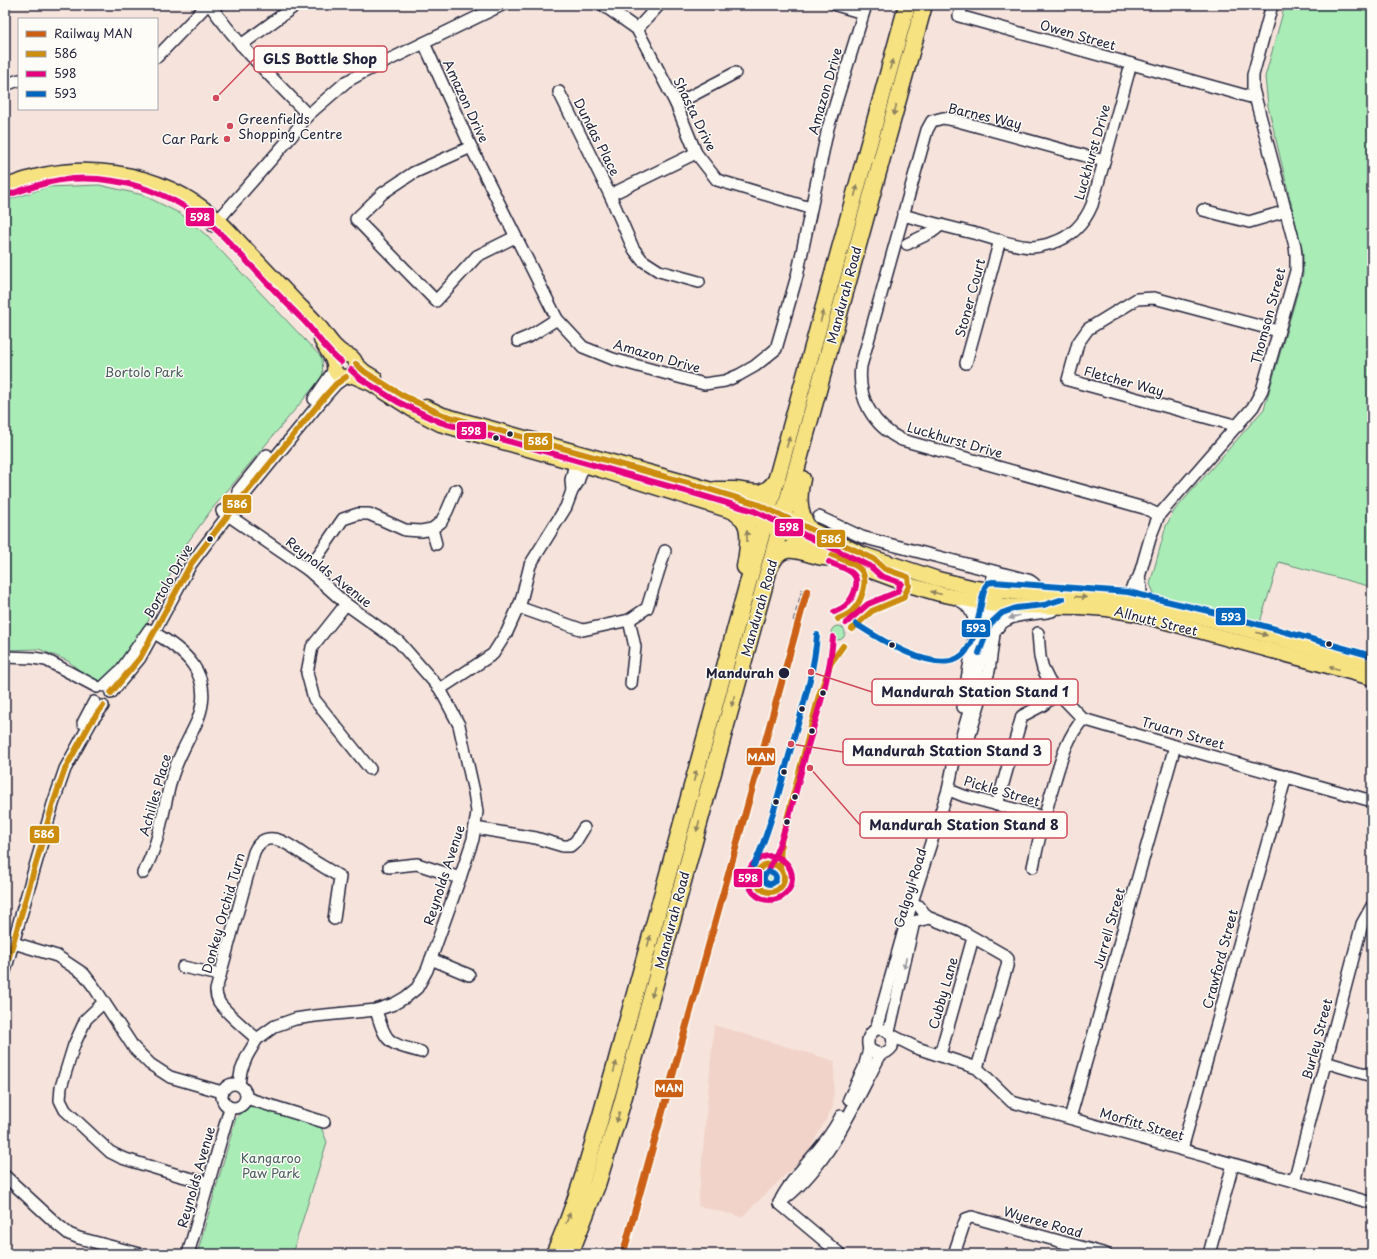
<svg xmlns="http://www.w3.org/2000/svg" width="1377" height="1259" font-family="'Playpen Sans',sans-serif">
<rect width="100%" height="100%" fill="#f6e4dc"/>
<filter id="ink" filterUnits="userSpaceOnUse"><feTurbulence type="fractalNoise" baseFrequency=".025" numOctaves="2"/><feDisplacementMap in="SourceGraphic" scale="8" xChannelSelector="R" yChannelSelector="G"/><feConvolveMatrix kernelMatrix="1 2 1 2 8 2 1 2 1" color-interpolation-filters="sRGB"/></filter>
<g filter="url(#ink)">
<!-- built -->
<polygon fill="#f1d3c9" points="714,1025 835,1061 833,1107 806,1155 742,1217 698,1206"/>
<!-- green -->
<g fill="#a9ecb6" stroke="#668778">
<polygon points="1285,5 1372,5 1372,587 1279,562 1259,625 1160,599 1154,593 1150,584 1166,526 1174,511 1264,409 1303,274 1303,254 1268,106 1265,77"/>
<polygon points="99,185 143,195 181,214 206,235 322,358 323,376 212,509 182,550 143,632 101,688 68,661 39,649 5,650 5,201 48,187"/>
<circle cx="838" cy="633" r="7"/>
<circle cx="771" cy="878" r="7"/>
<polygon points="250,1106 321,1127 327,1142 292,1254 197,1254 236,1118"/>
</g>
<g fill="none" stroke-linecap="round" stroke-linejoin="round">
<!-- minor casing -->
<g stroke="#22223b" stroke-width="14">
<g id="minor">
<path d="M210,5C238,45 274,80 308,115"/>
<polyline points="603,5 637,29 676,104 696,153 717,180 810,208"/>
<polyline points="836,5 863,13"/>
<polyline points="962,5 959,16 1254,98"/>
<polyline points="637,29 659,5"/>
<polyline points="424,43 471,147 557,319 583,347 613,359 704,384 725,381 739,375 755,366 776,349 797,276 828,128 866,5"/>
<polyline points="241,45 296,5"/>
<polyline points="157,57 207,5"/>
<polyline points="5,85 19,80"/>
<polyline points="559,92 610,195 633,248 642,260 659,271 699,282"/>
<polyline points="676,104 735,73"/>
<polyline points="471,147 413,173 383,193 356,219 436,301 477,256 515,237"/>
<path d="M1104,161L954,120L943,118L932,121L927,130L861,366C857,398 873,426 902,440L1144,508L1159,515"/>
<polyline points="610,195 696,153"/>
<polyline points="1203,210 1249,222 1286,211"/>
<path d="M903,215C928,222 952,228 977,234C994,239 1013,246 1031,247C1038,247 1045,245 1052,243C1072,237 1084,224 1092,205L1131,64"/>
<polyline points="213,226 290,138 308,115 346,82 362,73 502,5"/>
<polyline points="907,244 932,232 941,225"/>
<polyline points="518,341 530,336 557,319"/>
<polyline points="966,363 1000,240"/>
<polyline points="314,399 334,370"/>
<polyline points="1238,426 1068,380 1078,343 1088,329 1137,299 1154,298 1278,331"/>
<polyline points="238,491 267,455"/>
<polyline points="572,491 571,480 577,455"/>
<polyline points="222,511 308,570 346,604 399,642 440,689 459,725 474,792 477,812 473,839 460,878 427,970 417,988 406,997 394,1004 376,1010 315,1016 295,1019 275,1026 257,1039 247,1056 241,1071 239,1084"/>
<path d="M819,517L862,537L873,540L1028,580C1037,583 1036,591 1047,594"/>
<polyline points="432,529 436,544"/>
<polyline points="308,570 343,519 358,514 369,514 405,530 421,531 432,529 441,522 447,511 456,490"/>
<path d="M957,599C987,613 971,648 968,673C966,684 966,696 963,707"/>
<polyline points="346,604 312,647 307,673 314,699 370,769"/>
<polyline points="518,607 583,630 629,620 647,608 665,551"/>
<polyline points="1125,607 1132,587 1139,577 1151,535 1159,515 1253,407 1262,390 1296,271 1296,255 1295,246 1253,89 1253,75 1272,5"/>
<polyline points="1138,610 1141,588 1139,577"/>
<polyline points="629,620 635,647 631,684"/>
<path d="M994,633C1005,611 1032,616 1052,611"/>
<polyline points="1038,633 1040,657 1043,669 1049,681 1058,693 1083,719 1175,746 1372,801"/>
<polyline points="5,657 33,658 46,660 97,687"/>
<polyline points="104,686 121,670 149,630"/>
<polyline points="440,689 493,654 507,632 521,601 530,565 566,507 572,491 578,482 585,459"/>
<polyline points="111,693 140,658 191,564 228,515 327,394 336,384 346,377"/>
<polyline points="83,723 94,702"/>
<polyline points="966,748 989,671 998,604 995,598"/>
<polyline points="954,792 964,796 1044,817"/>
<polyline points="997,805 1022,716 1043,705 1058,693"/>
<polyline points="475,828 536,838 563,846 570,846 576,841 584,828"/>
<polyline points="389,867 417,864 460,878"/>
<path d="M1033,867C1039,838 1046,809 1055,780C1062,757 1067,738 1083,719"/>
<path d="M143,873C159,845 163,811 171,780C177,758 189,740 198,719C215,674 184,649 149,630"/>
<polyline points="919,906 927,917"/>
<polyline points="913,922 930,918 962,931 1004,955 1008,959 1007,966 977,1068"/>
<polyline points="7,941 57,956 84,974 94,987 134,1048 150,1064 170,1077 222,1092"/>
<polyline points="431,959 469,975"/>
<polyline points="183,967 220,975"/>
<polyline points="5,971 53,804 65,769 91,722 103,706"/>
<polyline points="104,1002 86,1019 74,1045 61,1087 60,1100 65,1110 110,1152 122,1158 181,1176 209,1183"/>
<path d="M376,1010C386,1044 388,1043 421,1052"/>
<polyline points="876,1029 912,902 948,790 953,766 970,708 984,642 984,628 988,604 992,590 992,571"/>
<path d="M876,1029C888,1028 895,1035 892,1047C885,1056 878,1055 869,1049C866,1040 869,1034 876,1029Z"/>
<polyline points="889,1032 913,926"/>
<polyline points="891,1035 917,1048 977,1068 1012,1102 1372,1203"/>
<path d="M257,1039C248,1031 225,1012 219,1002C217,998 216,994 216,990L254,852C266,825 291,846 306,856C317,863 329,870 340,877L334,919"/>
<polyline points="940,1055 973,938"/>
<polyline points="1325,1062 1372,1076"/>
<circle cx="234" cy="1096" r="12"/>
<polyline points="246,1098 324,1122"/>
<polyline points="849,1099 864,1068 869,1049"/>
<polyline points="1070,1118 1175,746"/>
<polyline points="1182,1149 1286,776"/>
<polyline points="5,1176 58,1225 69,1234 79,1238 140,1254"/>
<polyline points="1294,1181 1362,924 1372,906"/>
<path d="M781,1199C797,1169 826,1147 841,1116"/>
<path d="M779,1203C829,1167 852,1107 881,1054"/>
<polyline points="779,1203 840,1254"/>
<polyline points="188,1254 230,1108"/>
<polyline points="954,1254 964,1224 966,1219 972,1217 1106,1254"/>
<polyline points="1209,1254 1233,1164"/>
</g>
</g>
<!-- major casing -->
<g stroke="#22223b" stroke-width="17">
<g id="major">
<path d="M5,187C76,157 160,169 218,220C229,230 238,241 248,251C264,268 280,285 296,302C304,310 312,317 319,326C329,338 332,346 346,355"/>
<polyline points="321,340 334,362"/>
<circle cx="345" cy="366" r="11"/>
<polyline points="356,364 365,372 375,378"/>
<polyline points="351,375 372,384 413,410 440,424 601,470 756,519 844,561 909,585 940,594 988,604 1009,606 1080,607 1107,609 1137,614 1372,678"/>
<path d="M426,407L443,415L464,421L695,485L757,504L862,554L938,579L975,588L1000,591L1126,600C1209,616 1290,643 1372,664"/>
</g>
</g>
<!-- highway casing -->
<g stroke="#22223b" stroke-width="19">
<g id="highway">
<path d="M802,479C798,495 798,516 810,530"/>
<path d="M715,490C721,490 728,490 734,490C753,492 764,499 777,479"/>
<path d="M736,513C740,516 743,518 745,522C751,532 747,556 745,567"/>
<path d="M771,565C782,540 800,552 818,556C824,558 831,557 838,558"/>
<path d="M554,1254C581,1195 596,1131 614,1070L907,5"/>
<polyline points="570,1254 597,1185 621,1107 924,5"/>
</g>
</g>
<!-- minor -->
<use href="#minor" stroke="#fdfcf7" stroke-width="11"/>
<!-- major -->
<use href="#major" stroke="#f7e281" stroke-width="14"/>
<!-- highway -->
<use href="#highway" stroke="#f7e281" stroke-width="16"/>
<!-- rail -->
<g stroke="#22223b" stroke-width="2.5" stroke-dasharray="6 3" stroke-linecap="butt">
<polyline points="794,621 803,589"/>
<polyline points="732,862 749,786"/>
<polyline points="685,1017 714,926"/>
</g>
<!-- bus-1 casing -->
<g stroke="#fdfcf7" stroke-width="9">
<g id="bus-1">
<polyline points="356,364 365,372 402,395 443,415 695,485 757,504 874,559 885,569 908,577 909,586 903,598 872,611 852,629"/>
<path d="M832,555C841,559 853,562 860,569C870,579 861,603 852,611C848,615 842,617 838,619"/>
<polyline points="111,693 140,658 191,564 228,515 327,394 336,384 346,377"/>
<circle cx="770" cy="878" r="14"/>
<polyline points="780,868 781,842 819,695 831,663 843,646"/>
<polyline points="5,971 53,804 65,769 91,722 103,706"/>
</g>
</g>
<!-- bus-2 casing -->
<g stroke="#fdfcf7" stroke-width="9">
<g id="bus-2">
<path d="M8,195C25,189 42,183 60,180C115,173 170,191 212,226C222,234 231,245 240,254C261,276 281,298 303,320C316,333 325,350 341,362"/>
<polyline points="351,370 361,379 398,402 440,422 693,493 754,511 870,566 881,576 901,583 897,592 868,604 846,623"/>
<path d="M829,562C836,566 849,568 854,575C860,582 853,598 847,604C844,608 838,610 834,612"/>
<circle cx="770" cy="878" r="22"/>
<path d="M768,871C787,832 796,791 807,749C818,712 830,676 833,637"/>
</g>
</g>
<!-- bus-3 casing -->
<g stroke="#fdfcf7" stroke-width="9">
<g id="bus-3">
<path d="M856,624C879,639 945,681 966,651C979,633 979,607 985,587L988,583L993,582L1128,592L1221,614L1372,656"/>
<polyline points="979,653 990,624 1002,613 1016,608 1044,605 1063,599"/>
<path d="M754,865C772,826 780,786 792,745C802,709 814,674 817,635"/>
<circle cx="770" cy="878" r="6"/>
</g>
</g>
<!-- bus-1 -->
<use href="#bus-1" stroke="#cc8c0c" stroke-width="6"/>
<!-- bus-2 -->
<use href="#bus-2" stroke="#e5007d" stroke-width="6"/>
<!-- bus-3 -->
<use href="#bus-3" stroke="#0065bd" stroke-width="6"/>
<!-- rail-1 casing -->
<g stroke="#fdfcf7" stroke-width="10">
<polyline id="rail-1" points="623,1254 807,591"/>
</g>
<!-- rail-1 -->
<use href="#rail-1" stroke="#cb6015" stroke-width="7"/>
</g>
<!-- one-way arrows -->
<defs><path id="oneway-solid" d="M-6-.8H1V-3.2L6.5 0L1 3.2V.8H-6Z"/></defs>
<g fill="#8c825e">
<use href="#oneway-solid" transform="translate(891 65) rotate(-75)"/>
<use href="#oneway-solid" transform="translate(895 110) rotate(105)"/>
<use href="#oneway-solid" transform="translate(856 191) rotate(-75)"/>
<use href="#oneway-solid" transform="translate(822 316) rotate(-75)"/>
<use href="#oneway-solid" transform="translate(788 442) rotate(-75)"/>
<use href="#oneway-solid" transform="translate(747 536) rotate(-90)"/>
<use href="#oneway-solid" transform="translate(936 593) rotate(-165)"/>
<use href="#oneway-solid" transform="translate(1081 597) rotate(4)"/>
<use href="#oneway-solid" transform="translate(1262 634) rotate(16)"/>
<use href="#oneway-solid" transform="translate(1334 668) rotate(-165)"/>
<use href="#oneway-solid" transform="translate(733 701) rotate(105)"/>
<use href="#oneway-solid" transform="translate(695 776) rotate(-75)"/>
<use href="#oneway-solid" transform="translate(698 826) rotate(105)"/>
<use href="#oneway-solid" transform="translate(649 941) rotate(-75)"/>
<use href="#oneway-solid" transform="translate(653 992) rotate(105)"/>
<use href="#oneway-solid" transform="translate(615 1067) rotate(-74)"/>
<use href="#oneway-solid" transform="translate(618 1117) rotate(106)"/>
<use href="#oneway-solid" transform="translate(568 1218) rotate(-69)"/>
</g>
<g fill="#9a9aa2">
<use href="#oneway-solid" transform="translate(1014 617) rotate(162)"/>
<use href="#oneway-solid" transform="translate(905 963) rotate(102)"/>
</g>
</g>
<!-- markers -->
<g fill="#d1495b" stroke="#fdfcf7" stroke-width="1.5">
<circle cx="230" cy="126" r="4"/>
<circle cx="227" cy="139" r="4"/>
</g>
<g fill="#22223b" stroke="#fdfcf7" stroke-width="1.5">
<circle cx="510" cy="434" r="3.5"/>
<circle cx="496" cy="438" r="3.5"/>
<circle cx="210" cy="539" r="3.5"/>
<circle cx="1329" cy="644" r="3.5"/>
<circle cx="892" cy="645" r="3.5"/>
<circle cx="784" cy="673" r="6"/>
<circle cx="823" cy="693" r="3.5"/>
<circle cx="802" cy="709" r="3.5"/>
<circle cx="812" cy="731" r="3.5"/>
<circle cx="784" cy="772" r="3.5"/>
<circle cx="795" cy="797" r="3.5"/>
<circle cx="776" cy="802" r="3.5"/>
<circle cx="787" cy="822" r="3.5"/>
</g>
<g text-anchor="middle" stroke-width="3" stroke-linejoin="round" paint-order="stroke">
<!-- street labels -->
<g font-size="13" fill="#22223b" stroke="#fdfcf7">
<text transform="translate(1078 35) rotate(16)" y="5">Owen Street</text>
<text transform="translate(825 91) rotate(-74)" y="5">Amazon Drive</text>
<text transform="translate(466 101) rotate(65)" y="5">Amazon Drive</text>
<text transform="translate(695 114) rotate(64)" y="5">Shasta Drive</text>
<text transform="translate(985 116) rotate(13)" y="5">Barnes Way</text>
<text transform="translate(597 137) rotate(63)" y="5">Dundas Place</text>
<text transform="translate(1092 152) rotate(-74)" y="5">Luckhurst Drive</text>
<text transform="translate(844 295) rotate(-75)" y="5">Mandurah Road</text>
<text transform="translate(970 298) rotate(-75)" y="5">Stoner Court</text>
<text transform="translate(1268 316) rotate(-75)" y="5">Thomson Street</text>
<text transform="translate(657 356) rotate(16)" y="5">Amazon Drive</text>
<text transform="translate(1124 381) rotate(15)" y="5">Fletcher Way</text>
<text transform="translate(955 440) rotate(16)" y="5">Luckhurst Drive</text>
<text transform="translate(329 572) rotate(38)" y="5">Reynolds Avenue</text>
<text transform="translate(168 581) rotate(-60)" y="5">Bortolo Drive</text>
<text transform="translate(759 608) rotate(-74)" y="5">Mandurah Road</text>
<text transform="translate(1156 621) rotate(14)" y="5">Allnutt Street</text>
<text transform="translate(1183 733) rotate(16)" y="5">Truarn Street</text>
<text transform="translate(1002 791) rotate(16)" y="5">Pickle Street</text>
<text transform="translate(155 795) rotate(-74)" y="5">Achilles Place</text>
<text transform="translate(444 875) rotate(-72)" y="5">Reynolds Avenue</text>
<text transform="translate(910 888) rotate(-73)" y="5">Galgoyl Road</text>
<text transform="translate(223 913) rotate(-74)" y="5">Donkey Orchid Turn</text>
<text transform="translate(672 920) rotate(-75)" y="5">Mandurah Road</text>
<text transform="translate(1109 928) rotate(-74)" y="5">Jurrell Street</text>
<text transform="translate(1220 959) rotate(-75)" y="5">Crawford Street</text>
<text transform="translate(943 993) rotate(-74)" y="5">Cubby Lane</text>
<text transform="translate(1317 1039) rotate(-75)" y="5">Burley Street</text>
<text transform="translate(1142 1124) rotate(16)" y="5">Morfitt Street</text>
<text transform="translate(196 1177) rotate(-74)" y="5">Reynolds Avenue</text>
<text transform="translate(1043 1222) rotate(16)" y="5">Wyeree Road</text>
</g>
<!-- poi labels -->
<g font-size="13" fill="#22223b" stroke="#fdfcf7" text-anchor="start">
<text x="238" y="124">Greenfields<tspan x="238" dy="15">Shopping Centre</tspan></text>
<text x="219" y="144" text-anchor="end">Car Park</text>
</g>
<!-- park labels -->
<g font-size="13" fill="#4a5f60" stroke="#fdfcf7">
<text x="144" y="377">Bortolo Park</text>
<text x="271" y="1163">Kangaroo<tspan x="271" dy="15">Paw Park</tspan></text>
</g>
<!-- stop labels -->
<g font-size="13" font-weight="bold" fill="#22223b" stroke="#fdfcf7" text-anchor="end">
<text x="774" y="678">Mandurah</text>
</g>
</g>
<!-- callouts -->
<path fill="none" stroke="#d1495b" stroke-width="1.5" d="M216 98L254 59M811 672L872 692M791 744L843 752M810 768L860 825"/>
<g fill="#d1495b" stroke="#fdfcf7" stroke-width="1.5">
<circle cx="216" cy="98" r="4"/>
<circle cx="811" cy="672" r="4"/>
<circle cx="791" cy="744" r="4"/>
<circle cx="810" cy="768" r="4"/>
</g>
<g fill="#fdfcf7" stroke="#d1495b" stroke-width="1.5">
<rect x="254" y="46" width="133" height="26" rx="4"/>
<rect x="872" y="679" width="206" height="26" rx="4"/>
<rect x="843" y="739" width="208" height="26" rx="4"/>
<rect x="860" y="812" width="207" height="26" rx="4"/>
</g>
<g font-size="14" text-anchor="middle" font-weight="bold" fill="#22223b">
<text x="320" y="64">GLS Bottle Shop</text>
<text x="975" y="697">Mandurah Station Stand 1</text>
<text x="947" y="756">Mandurah Station Stand 3</text>
<text x="964" y="830">Mandurah Station Stand 8</text>
</g>
<g stroke="#fdfcf7" stroke-width="1.5">
<rect x="185" y="207" width="30" height="20" rx="4" fill="#e5007d"/>
<rect x="456" y="421" width="31" height="19" rx="4" fill="#e5007d"/>
<rect x="523" y="432" width="30" height="19" rx="4" fill="#cc8c0c"/>
<rect x="222" y="494" width="30" height="20" rx="4" fill="#cc8c0c"/>
<rect x="774" y="518" width="30" height="19" rx="4" fill="#e5007d"/>
<rect x="816" y="529" width="30" height="19" rx="4" fill="#cc8c0c"/>
<rect x="1215" y="607" width="31" height="19" rx="4" fill="#0065bd"/>
<rect x="961" y="619" width="30" height="19" rx="4" fill="#0065bd"/>
<rect x="746" y="747" width="30" height="19" rx="4" fill="#cb6015"/>
<rect x="29" y="825" width="31" height="19" rx="4" fill="#cc8c0c"/>
<rect x="733" y="868" width="30" height="20" rx="4" fill="#e5007d"/>
<rect x="654" y="1079" width="30" height="19" rx="4" fill="#cb6015"/>
</g>
<g font-size="11" text-anchor="middle" font-weight="bold" fill="#fff">
<text x="200" y="221">598</text>
<text x="471" y="435">598</text>
<text x="538" y="445">586</text>
<text x="237" y="508">586</text>
<text x="789" y="531">598</text>
<text x="831" y="543">586</text>
<text x="1231" y="621">593</text>
<text x="976" y="632">593</text>
<text x="761" y="761">MAN</text>
<text x="44" y="838">586</text>
<text x="748" y="882">598</text>
<text x="669" y="1092">MAN</text>
</g>
<!-- margin -->
<rect width="1377" height="1259" fill="none" stroke="#fdfcf7" stroke-width="20"/>
<rect x="10" y="10" width="1357" height="1239" fill="none" stroke="#22223b" stroke-width="1.5" filter="url(#ink)"/>
<!-- legend -->
<rect x="18" y="18" width="140" height="92" fill="#fdfcf7" stroke="#a5a5ac"/>
<rect x="26" y="31" width="20" height="6" fill="#cb6015" stroke="#a5a5ac"/>
<text x="54" y="38" font-size="12" fill="#22223b">Railway MAN</text>
<rect x="26" y="51" width="20" height="6" fill="#cc8c0c" stroke="#a5a5ac"/>
<text x="54" y="58" font-size="12" fill="#22223b">586</text>
<rect x="26" y="71" width="20" height="6" fill="#e5007d" stroke="#a5a5ac"/>
<text x="54" y="78" font-size="12" fill="#22223b">598</text>
<rect x="26" y="91" width="20" height="6" fill="#0065bd" stroke="#a5a5ac"/>
<text x="54" y="98" font-size="12" fill="#22223b">593</text>
</svg>
